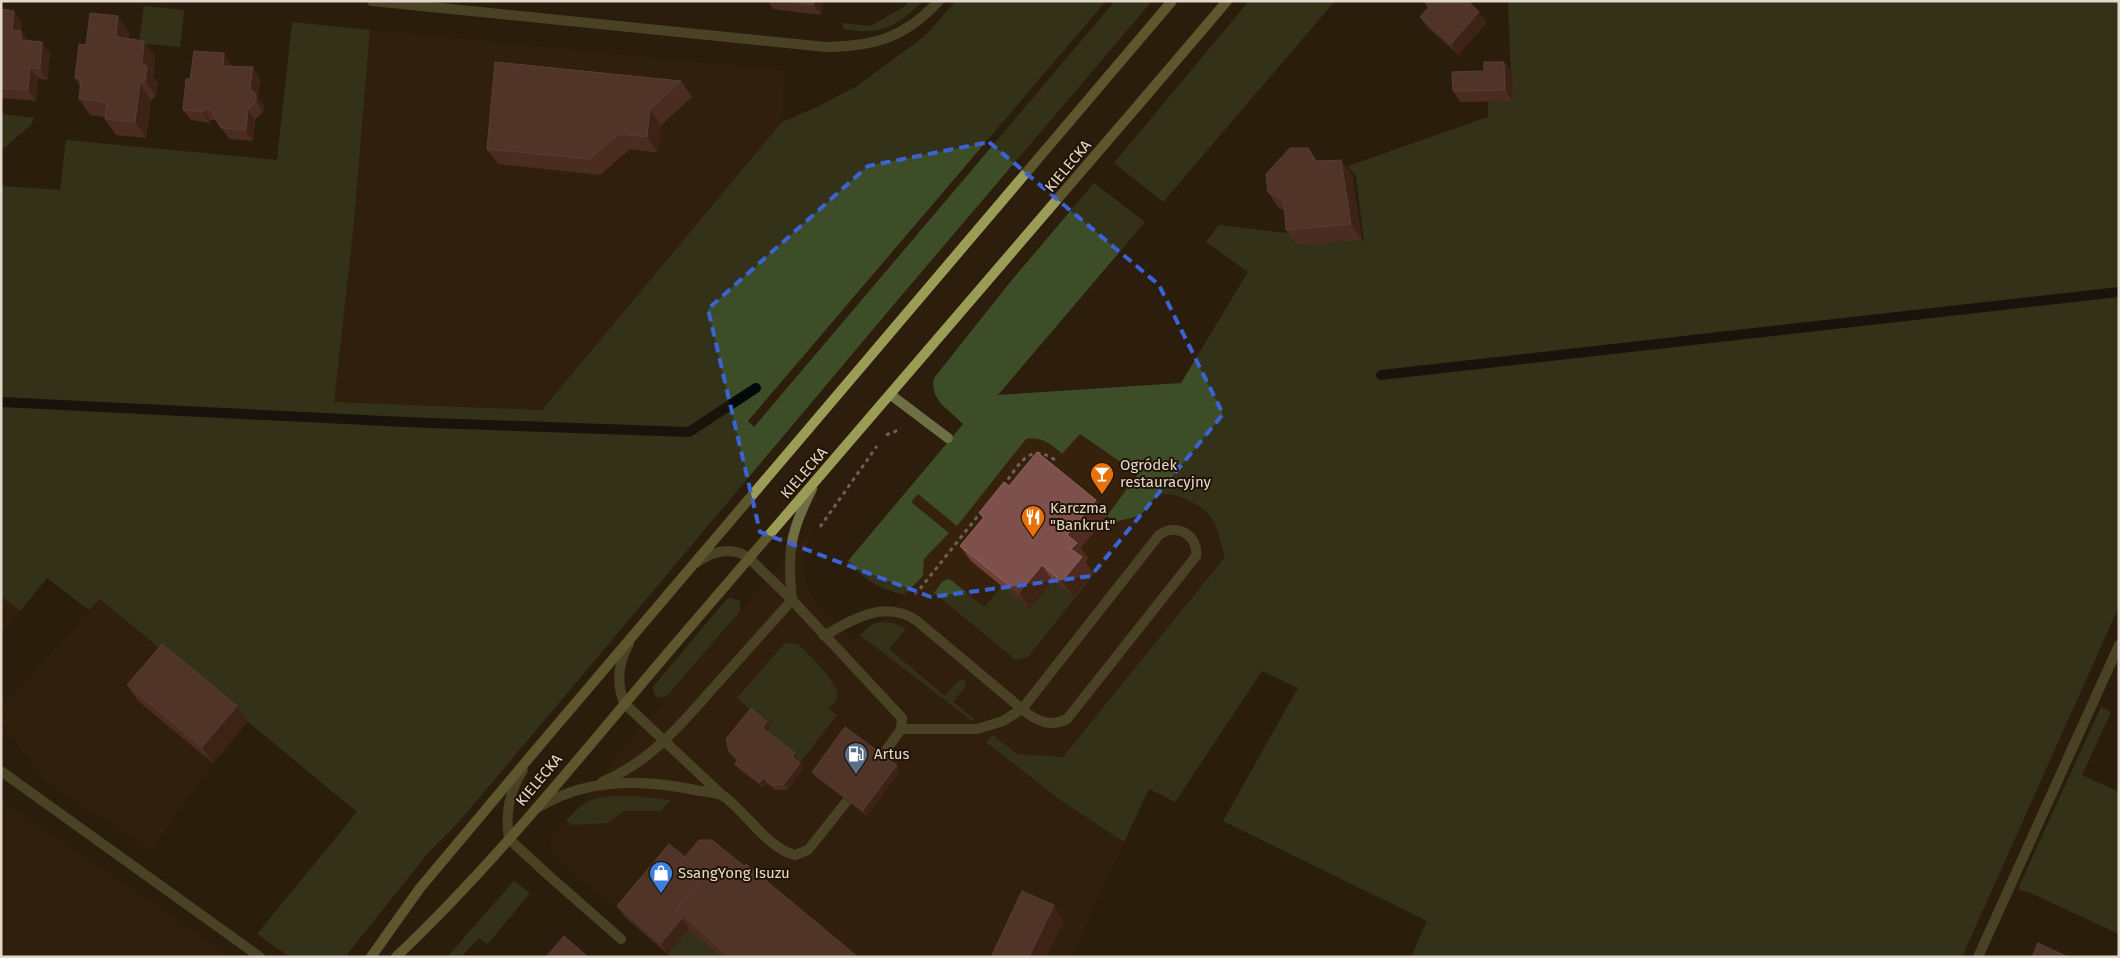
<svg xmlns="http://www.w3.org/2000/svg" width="2120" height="958" font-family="'Fira Sans',sans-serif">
<rect width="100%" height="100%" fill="#2c1d0d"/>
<!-- built -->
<g fill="#36220c">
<polygon points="370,30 784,71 782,122 542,410 334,402 353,232"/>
<polygon points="1099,414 1164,494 1180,497 1201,506 1209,513 1215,525 1225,557 1063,757 1017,754 993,735 1059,799 1124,842 1071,957 721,957 668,954 552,854 550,849 552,838 582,804 600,777 740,611 810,532 804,555 804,579 810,594 817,604 853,642 860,635 972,721 974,719 888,649 906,628 892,623 882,622 904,595 923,576 924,559 949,533 910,502 918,493 957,525 1026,439 1034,438 1046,441 1062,454"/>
<polygon points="1,596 20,611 1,633"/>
<polygon points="100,599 248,721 213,763 151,849 45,781 1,722 1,709"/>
<polygon points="1,800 231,957 1,957"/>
</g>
<!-- green -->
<g fill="#3d4d27">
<path d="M909,1H919L921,3C895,28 880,35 844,29L842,23L870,26L904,7Z"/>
<polygon points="956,1 1106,1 748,421 754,427 1115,1 1152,1 896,302 458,823 429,852 345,957 290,957 257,934 357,812 100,599 89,610 47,578 20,611 1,596 1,186 60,190 66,140 277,160 292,22 370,30 353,232 334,402 542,410 782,122 817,107 857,86 925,36"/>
<polygon points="1249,1 1335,1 1163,202 1114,163"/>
<path d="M1508,1H2119V606L1962,957H1411L1427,921L1223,821L1298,688L1262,671L1175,802L1149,789L1124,842L1059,799L986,742L993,735L1017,754L1063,757L1225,557C1215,524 1217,512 1183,498C1177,496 1167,493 1160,495C1151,499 1149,508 1142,514C1135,518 1123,519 1116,522L1107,516L1138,474L1080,434L1062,454C1050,443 1042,437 1026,439L957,526L918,494L911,502L949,533L924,559L923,576L904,595C881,590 863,579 848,561L963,424C949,409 929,400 934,378L1011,281L1094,183L1145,222L998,395L1181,383L1248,272L1206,242L1219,225L1296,234L1297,245L1362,240L1364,242L1356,176L1348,166L1488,117V102L1512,100Z"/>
<polygon points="144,6 184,10 180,47 139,43"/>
<polygon points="1,114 34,118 31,125 4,148 1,147"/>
<polygon points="1093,573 1094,574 1028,657 1016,660 934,593 942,582 947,579 951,580 984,607 1002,586 1030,609 1053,581 1073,597"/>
<polygon points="730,598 740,601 740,611 668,695 658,698 654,694 653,687 726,600"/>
<polygon points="882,622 892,623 906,628 889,649 945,696 958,681 963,679 966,681 965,687 953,702 974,719 972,721 860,635 872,624"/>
<path d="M785,643L798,644C808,655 842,684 837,699C835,703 831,705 828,708L837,715L799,764L796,762L798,759L766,734L771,727L737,698Z"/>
<polygon points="2101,707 2111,712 2082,775 2119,792 2119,934 2028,892 2018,889"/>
<path d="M632,796L671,800L660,811H624L607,823L572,825L566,821C589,794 598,797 632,796Z"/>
<polygon points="514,881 530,893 491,940 487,944 479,938 461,957 447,957"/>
<polygon points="689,929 721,957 671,957 668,954"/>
</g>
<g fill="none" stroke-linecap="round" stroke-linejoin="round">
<!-- stream -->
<g stroke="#000a0a" stroke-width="10">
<polyline points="1381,375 2119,292"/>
<polyline points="1,402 405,422 689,432 756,388"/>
</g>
<!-- path -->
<g stroke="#6e6052" stroke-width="3" stroke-dasharray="4 4" stroke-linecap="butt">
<polyline points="886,435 901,429"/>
<path d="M1003,486C1018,467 1028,441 1055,460"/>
<polyline points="820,527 877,446"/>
<polyline points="915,595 981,512"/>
</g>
<!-- service -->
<g stroke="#6e6f44" stroke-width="10">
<polyline points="891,395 948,438"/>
<path d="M696,563C713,551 732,546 749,558L792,600L902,718L901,729L875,766"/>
<path d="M824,636C852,619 886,599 917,621L1022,709C1036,721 1050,728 1067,719L1196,556C1199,536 1177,522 1159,535L1022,709L1003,721L977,729H901"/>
<path d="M629,644C618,663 616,682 624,703L723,796"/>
<path d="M523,770C509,792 505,813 509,839L547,874L621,939"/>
<polyline points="1,771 260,957"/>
<path d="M602,782C652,761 680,725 715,686C741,657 766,629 792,600C787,552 790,532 812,489"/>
<path d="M539,807C586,778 643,779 695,790C704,792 718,792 725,797C746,813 769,849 795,855L808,850L855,791"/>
</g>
<!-- minor -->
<g stroke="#6e6f44" stroke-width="10">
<path d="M372,1L826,47C876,46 904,38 939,1"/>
<polyline points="1978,957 2119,645"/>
</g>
<!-- secondary -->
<g stroke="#9b9c56" stroke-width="10">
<polyline points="371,957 420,888 534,752 1172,1"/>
<path d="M396,957C505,854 598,733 696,620C874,414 1051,208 1227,1"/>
</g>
</g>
<!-- wall -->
<g fill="#723f3b">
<polygon points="768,1 823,1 821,15 773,9"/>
<polygon points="1424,1 1487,22 1459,55 1428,28 1420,17 1428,8"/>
<polygon points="1,9 14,11 21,21 21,31 27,40 50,53 47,80 38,78 36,101 1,98"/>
<polygon points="129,32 128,38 155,56 153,77 158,83 156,96 151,100 146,138 116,135 105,119 105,117 90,115 79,99 80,86 75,78 86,45"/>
<polygon points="231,64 231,67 260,78 258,98 264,105 263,112 255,120 253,141 229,139 216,120 210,120 210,123 191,120 183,110 190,79"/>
<polygon points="1512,73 1513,101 1460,102 1453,91"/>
<polygon points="681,81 692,97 661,125 658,153 630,149 600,175 498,164 487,149"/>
<polygon points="1341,160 1352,175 1362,240 1297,245 1286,230 1285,211 1279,208 1268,192 1317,161"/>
<polygon points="1009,486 1096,500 1107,516 1080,548 1088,558 1085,562 1093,573 1073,597 1053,581 1030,609 971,561 960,546 983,518 979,513"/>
<polygon points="127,685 248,721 213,763 138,701"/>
<polygon points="767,722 771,727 767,732 795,753 798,759 797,760 800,763 804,768 787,790 776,790 767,784 764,788 739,769 735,764 737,761 733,757 729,751"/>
<polygon points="900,771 867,816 816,777 812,772"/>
<polygon points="685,857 744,866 858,957 721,957 689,929 668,954 625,917 617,906"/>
</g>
<!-- shaded-wall -->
<g fill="#512b22">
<polygon points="814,1 823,1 821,15 813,5"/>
<polygon points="14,11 21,21 20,41 12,30"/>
<polygon points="1479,12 1487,22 1459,55 1451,44"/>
<polygon points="118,16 129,32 127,52 116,37"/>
<polygon points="21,31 28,42 21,40"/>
<polygon points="144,41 155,56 153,77 158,83 156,96 145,81 142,62"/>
<polygon points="42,42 50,53 47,80 40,69"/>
<polygon points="224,53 231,64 230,77 223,66"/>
<polygon points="1504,62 1512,73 1513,101 1505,90"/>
<polygon points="30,67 38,78 36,101 28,90"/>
<polygon points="253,67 260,78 258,98 264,105 263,112 256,101 250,88"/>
<polygon points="140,84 151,100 146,138 135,122"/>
<polygon points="203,109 210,120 210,123 203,112"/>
<polygon points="248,109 255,120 253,141 246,130"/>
<polygon points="650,109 661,125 658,153 647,137"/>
<polygon points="1341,160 1352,175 1362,240 1351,224"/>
<polygon points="1096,500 1107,516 1080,548 1088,558 1085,562 1093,573 1073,597 1062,581 1071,549 1067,535"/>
<polygon points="1042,565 1053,581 1030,609 1019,593"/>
<polygon points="237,706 248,721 213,763 202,747"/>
<polygon points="767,722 771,727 766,734 762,728"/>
<polygon points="795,753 798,759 796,762 792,756"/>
<polygon points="800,763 804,768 787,790 784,784"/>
<polygon points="897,765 900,771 867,816 863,810"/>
<polygon points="763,778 767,784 764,788 760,782"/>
<polygon points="1054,905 1064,921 1047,957 1029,957"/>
<polygon points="682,918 689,929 668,954 661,943"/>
</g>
<!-- building -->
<g fill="#7e504b" stroke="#8e655f">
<polygon points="789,1 814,1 813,5"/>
<polygon points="1424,1 1468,1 1479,12 1451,44 1420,17 1429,7"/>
<polygon points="1,9 14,11 12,30 21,31 21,40 42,42 40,69 30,67 28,90 1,88"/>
<polygon points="90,13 118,16 116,37 144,41 142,62 147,67 145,81 140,84 135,122 105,119 107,102 79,99 81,79 75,78 79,44 86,45"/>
<polygon points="194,51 224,53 223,66 253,67 250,88 256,95 256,101 248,109 246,130 221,128 212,113 212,109 203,109 203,112 183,110 186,79 190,79"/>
<polygon points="495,62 681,81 650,109 647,137 619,134 589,159 487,149"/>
<polygon points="1484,62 1504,62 1505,90 1453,91 1452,72 1484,71"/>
<polygon points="1290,148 1308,148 1316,161 1341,160 1351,224 1286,230 1284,201 1268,192 1266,174"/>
<polygon points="1037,452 1096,500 1067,535 1077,543 1071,549 1082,557 1062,581 1042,565 1019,593 960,546 984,517 979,513 1004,482 1009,486"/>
<polygon points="162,644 237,706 202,747 127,685"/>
<polygon points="751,708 767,722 762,728 795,753 792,756 800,763 784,784 772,785 763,778 760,782 735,764 738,759 729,751 726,739"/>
<polygon points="845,727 897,765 863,810 812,772"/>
<polygon points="699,840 712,840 744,866 746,864 858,957 730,957 676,909 700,879 680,863"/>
<polygon points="669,844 685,857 680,863 687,872 699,882 676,909 682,918 661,943 617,906"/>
<polygon points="1022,891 1054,905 1029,957 991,957"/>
<polygon points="564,936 588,957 546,957"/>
<polygon points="2038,943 2068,957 2032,957"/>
</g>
<!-- marked area -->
<path d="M0 0H2120V958H0ZM989,142L1159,285L1223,414L1091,576L931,597L760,532L708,309L868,166Z" fill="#2c1d0d" fill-opacity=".55" fill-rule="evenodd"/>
<path fill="none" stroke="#3b63d6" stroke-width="4" stroke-dasharray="10 6" stroke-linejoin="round" d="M989,142L1159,285L1223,414L1091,576L931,597L760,532L708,309L868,166Z"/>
<!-- icons -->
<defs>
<g id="bar-pin" transform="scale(1.25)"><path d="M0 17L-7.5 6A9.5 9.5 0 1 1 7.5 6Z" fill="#e8710a" stroke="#221405"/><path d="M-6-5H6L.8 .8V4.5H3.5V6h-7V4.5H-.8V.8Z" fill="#fff"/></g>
<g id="restaurant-pin" transform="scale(1.25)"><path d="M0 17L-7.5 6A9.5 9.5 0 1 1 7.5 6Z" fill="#e8710a" stroke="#221405"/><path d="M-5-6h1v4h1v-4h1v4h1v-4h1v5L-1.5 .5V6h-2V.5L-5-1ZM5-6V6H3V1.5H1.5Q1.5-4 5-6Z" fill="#fff"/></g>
<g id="fuel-pin" transform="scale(1.25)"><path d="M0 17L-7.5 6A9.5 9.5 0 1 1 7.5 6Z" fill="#5c6f8a" stroke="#221405"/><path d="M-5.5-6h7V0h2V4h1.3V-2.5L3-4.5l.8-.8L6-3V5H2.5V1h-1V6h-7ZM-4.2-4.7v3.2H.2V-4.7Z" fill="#fff"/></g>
<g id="shop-pin" transform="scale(1.25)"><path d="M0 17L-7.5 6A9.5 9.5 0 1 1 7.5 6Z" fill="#3f7fe0" stroke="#221405"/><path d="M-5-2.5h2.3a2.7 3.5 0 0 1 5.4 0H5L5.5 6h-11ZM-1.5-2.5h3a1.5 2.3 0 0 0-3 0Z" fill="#fff"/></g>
</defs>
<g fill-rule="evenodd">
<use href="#bar-pin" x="1102" y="474"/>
<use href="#restaurant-pin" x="1033" y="517"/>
<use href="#fuel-pin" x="856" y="754"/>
<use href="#shop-pin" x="661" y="873"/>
</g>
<g text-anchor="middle" stroke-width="4" stroke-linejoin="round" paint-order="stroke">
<!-- street labels -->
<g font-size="15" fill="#e3d8ce" stroke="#221405">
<text transform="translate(1068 166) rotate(-50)" y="5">KIELECKA</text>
<text transform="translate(804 473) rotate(-49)" y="5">KIELECKA</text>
<text transform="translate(539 780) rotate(-50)" y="5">KIELECKA</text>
</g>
<!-- poi labels -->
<g font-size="15" fill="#e3d8ce" stroke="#221405" text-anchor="start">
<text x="1120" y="470">Ogródek<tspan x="1120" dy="17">restauracyjny</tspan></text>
<text x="1050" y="513">Karczma<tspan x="1050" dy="17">"Bankrut"</tspan></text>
<text x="874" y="759">Artus</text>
<text x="678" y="878">SsangYong Isuzu</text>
</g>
</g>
<!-- border -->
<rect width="2120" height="958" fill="none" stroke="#e3d8ce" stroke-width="5"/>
</svg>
